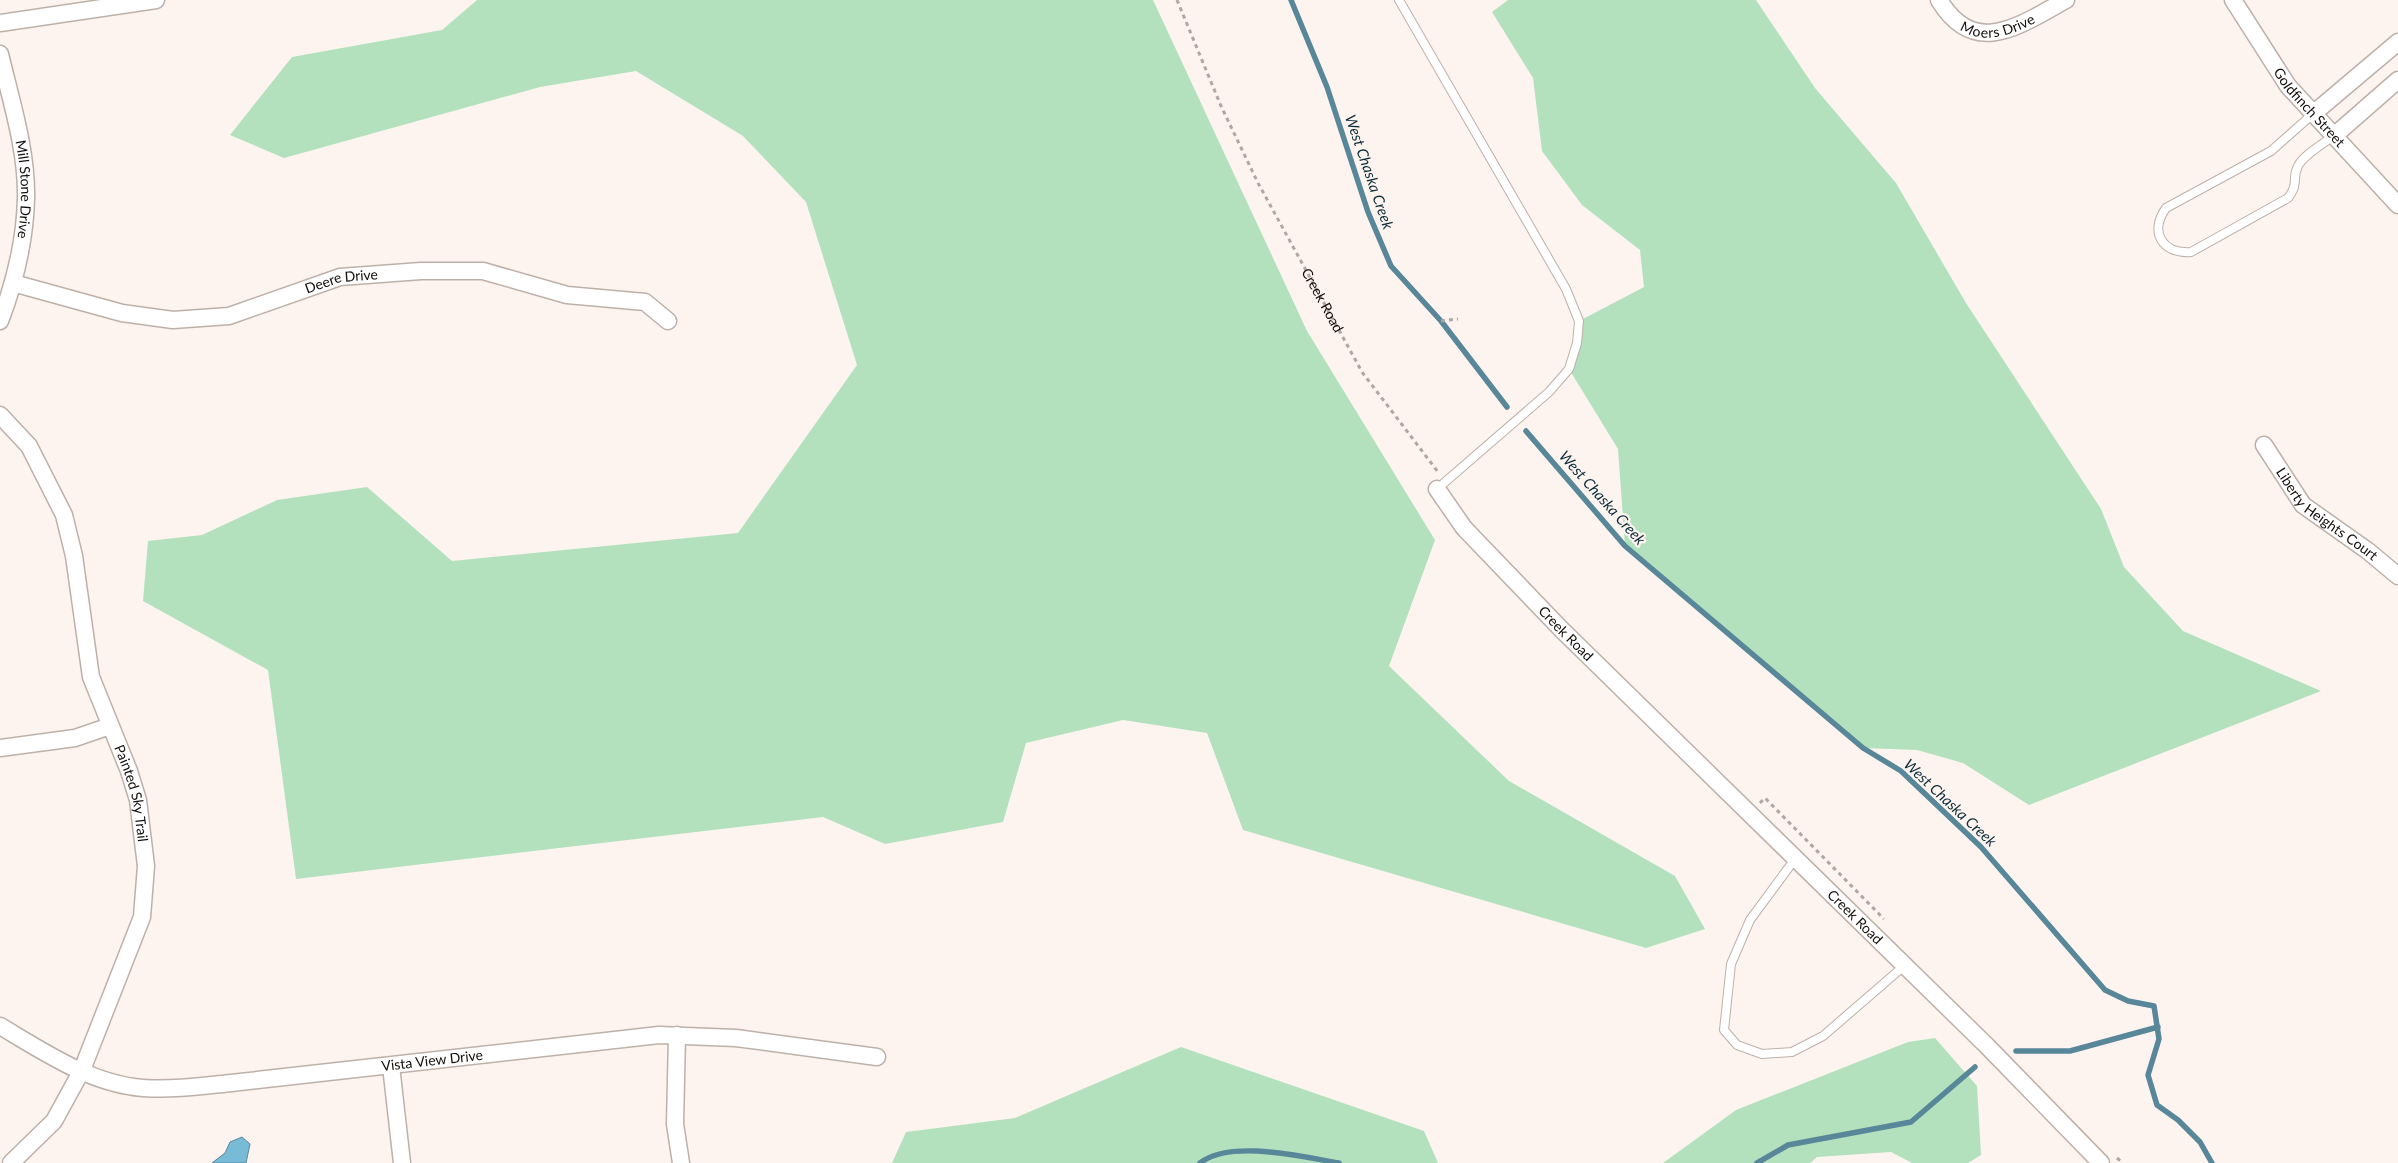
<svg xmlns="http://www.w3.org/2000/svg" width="2398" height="1163" font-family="Lato,sans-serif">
<rect width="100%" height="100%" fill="#fdf4ef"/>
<!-- green -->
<g fill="#b3e1be">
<polygon points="477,0 1153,0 1307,331 1435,540 1389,666 1509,781 1675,876 1705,929 1646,948 1243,830 1207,733 1123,720 1026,743 1003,822 885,844 823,817 296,879 268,670 143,601 148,541 202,535 277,500 367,487 452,561 738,533 857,365 806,202 743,136 636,71 540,87 284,158 230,135 292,57 442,30"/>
<polygon points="1508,0 1756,0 1815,88 1896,183 1966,303 2101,509 2124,567 2183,631 2321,691 2029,805 1963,763 1917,750 1863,748 1625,546 1618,449 1569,369 1579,321 1644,287 1640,250 1582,205 1542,151 1533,78 1492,12"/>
<polygon points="1935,1038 1977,1086 1981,1155 1968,1163 1912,1163 1891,1152 1817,1157 1810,1163 1663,1163 1736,1110 1908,1042"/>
<polygon points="1181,1047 1424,1131 1438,1163 892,1163 906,1132 1015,1118"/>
</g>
<!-- water -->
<polygon fill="#77bbd7" stroke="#59879a" points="242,1137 250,1144 246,1163 212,1163 225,1153 230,1142"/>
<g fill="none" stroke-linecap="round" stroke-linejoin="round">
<!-- stream -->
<g stroke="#59879a" stroke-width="5.5">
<polyline points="1291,0 1327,87 1368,212 1391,266 1441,321 1507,407"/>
<polyline points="1526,431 1625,546 1863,748 1901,771 1981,847 2105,990 2128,1001 2154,1006 2159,1039 2148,1075 2157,1105 2178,1120 2200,1142 2212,1163"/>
<polyline points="2016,1051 2070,1051 2158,1027"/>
<path d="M1200,1163C1230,1139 1303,1157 1339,1163"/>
<polyline points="1757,1163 1788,1145 1911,1122 1975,1067"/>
</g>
<!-- service casing -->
<g stroke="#beb0a8" stroke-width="10">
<g id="service">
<polyline points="1399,0 1566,289 1579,321 1577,343 1569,369 1549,392 1437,489"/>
<path d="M2314,113L2271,151L2166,208C2149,232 2162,254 2191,252L2288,198C2300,182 2291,180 2298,166C2304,154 2324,144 2334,135"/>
<polyline points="1795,859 1750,920 1731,964 1724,1030 1737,1045 1762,1054 1792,1052 1823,1036 1904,966"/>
</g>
</g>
<!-- minor casing -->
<g stroke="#beb0a8" stroke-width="19">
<g id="minor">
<path id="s2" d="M1939,0C1975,59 2020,25 2066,0"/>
<path id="s3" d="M2233,0L2288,86L2398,205"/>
<polyline points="0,23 156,0"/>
<path id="s4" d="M0,54C11,101 27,150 26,198C25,240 15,282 0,321"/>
<polyline points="2314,113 2398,42"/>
<polyline points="2335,135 2398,80"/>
<path id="s5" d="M13,283L122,313L173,320L229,316L340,277L421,271H483L567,295L645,302L668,321"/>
<path id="s6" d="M0,415L29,446L64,515L74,556L91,677L129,771L138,800L146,866L142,917L82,1070L54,1121L11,1163"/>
<path id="s7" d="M2264,445L2303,505L2368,551L2398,576"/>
<path id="s8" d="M1437,489L1464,528L1561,629L1987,1046L2101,1163"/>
<polyline points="0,748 75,738 110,726"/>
<path id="s9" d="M0,1026C44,1052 91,1084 143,1088C173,1090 202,1086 231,1083L659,1035L736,1038L877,1057"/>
<polyline points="677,1035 675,1124 681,1163"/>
<polyline points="391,1066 402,1163"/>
</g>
</g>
<!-- path -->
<g stroke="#afa7a3" stroke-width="3" stroke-dasharray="4 4" stroke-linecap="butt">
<path id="s1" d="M1177,0L1221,106L1258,183L1362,372L1438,472"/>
<polyline points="1441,321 1458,319"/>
<polyline points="1760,803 1765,798 1884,919"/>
<polyline points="2117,1158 2123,1163"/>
</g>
<!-- service -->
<use href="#service" stroke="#fff" stroke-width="8"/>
<!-- minor -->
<use href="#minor" stroke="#fff" stroke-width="16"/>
</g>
<g text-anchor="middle" stroke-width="4.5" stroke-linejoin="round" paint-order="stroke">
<!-- street labels -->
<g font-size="14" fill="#130e0c" stroke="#fdf4ef">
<text dy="5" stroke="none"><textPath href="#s2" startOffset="72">Moers Drive</textPath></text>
<text dy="5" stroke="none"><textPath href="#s3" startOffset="132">Goldfinch Street</textPath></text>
<text dy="5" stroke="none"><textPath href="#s4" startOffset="138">Mill Stone Drive</textPath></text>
<text dy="5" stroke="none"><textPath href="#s5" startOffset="339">Deere Drive</textPath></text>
<text dy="5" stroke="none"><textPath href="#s1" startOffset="334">Creek Road</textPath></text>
<text dy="5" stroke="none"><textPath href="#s7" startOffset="95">Liberty Heights Court</textPath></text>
<text dy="5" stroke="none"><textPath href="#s8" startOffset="194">Creek Road</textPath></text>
<text dy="5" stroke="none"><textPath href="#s6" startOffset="408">Painted Sky Trail</textPath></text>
<text dy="5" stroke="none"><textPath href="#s8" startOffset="599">Creek Road</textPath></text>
<text dy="5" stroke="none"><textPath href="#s9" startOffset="448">Vista View Drive</textPath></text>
</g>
<!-- water labels -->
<g font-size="15" font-style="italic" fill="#0c2d3a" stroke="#fdf4ef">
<text transform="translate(1369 172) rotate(71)" y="5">West Chaska Creek</text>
<text transform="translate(1602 498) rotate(48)" y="5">West Chaska Creek</text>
<text transform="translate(1950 803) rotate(43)" y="5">West Chaska Creek</text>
</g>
</g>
</svg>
